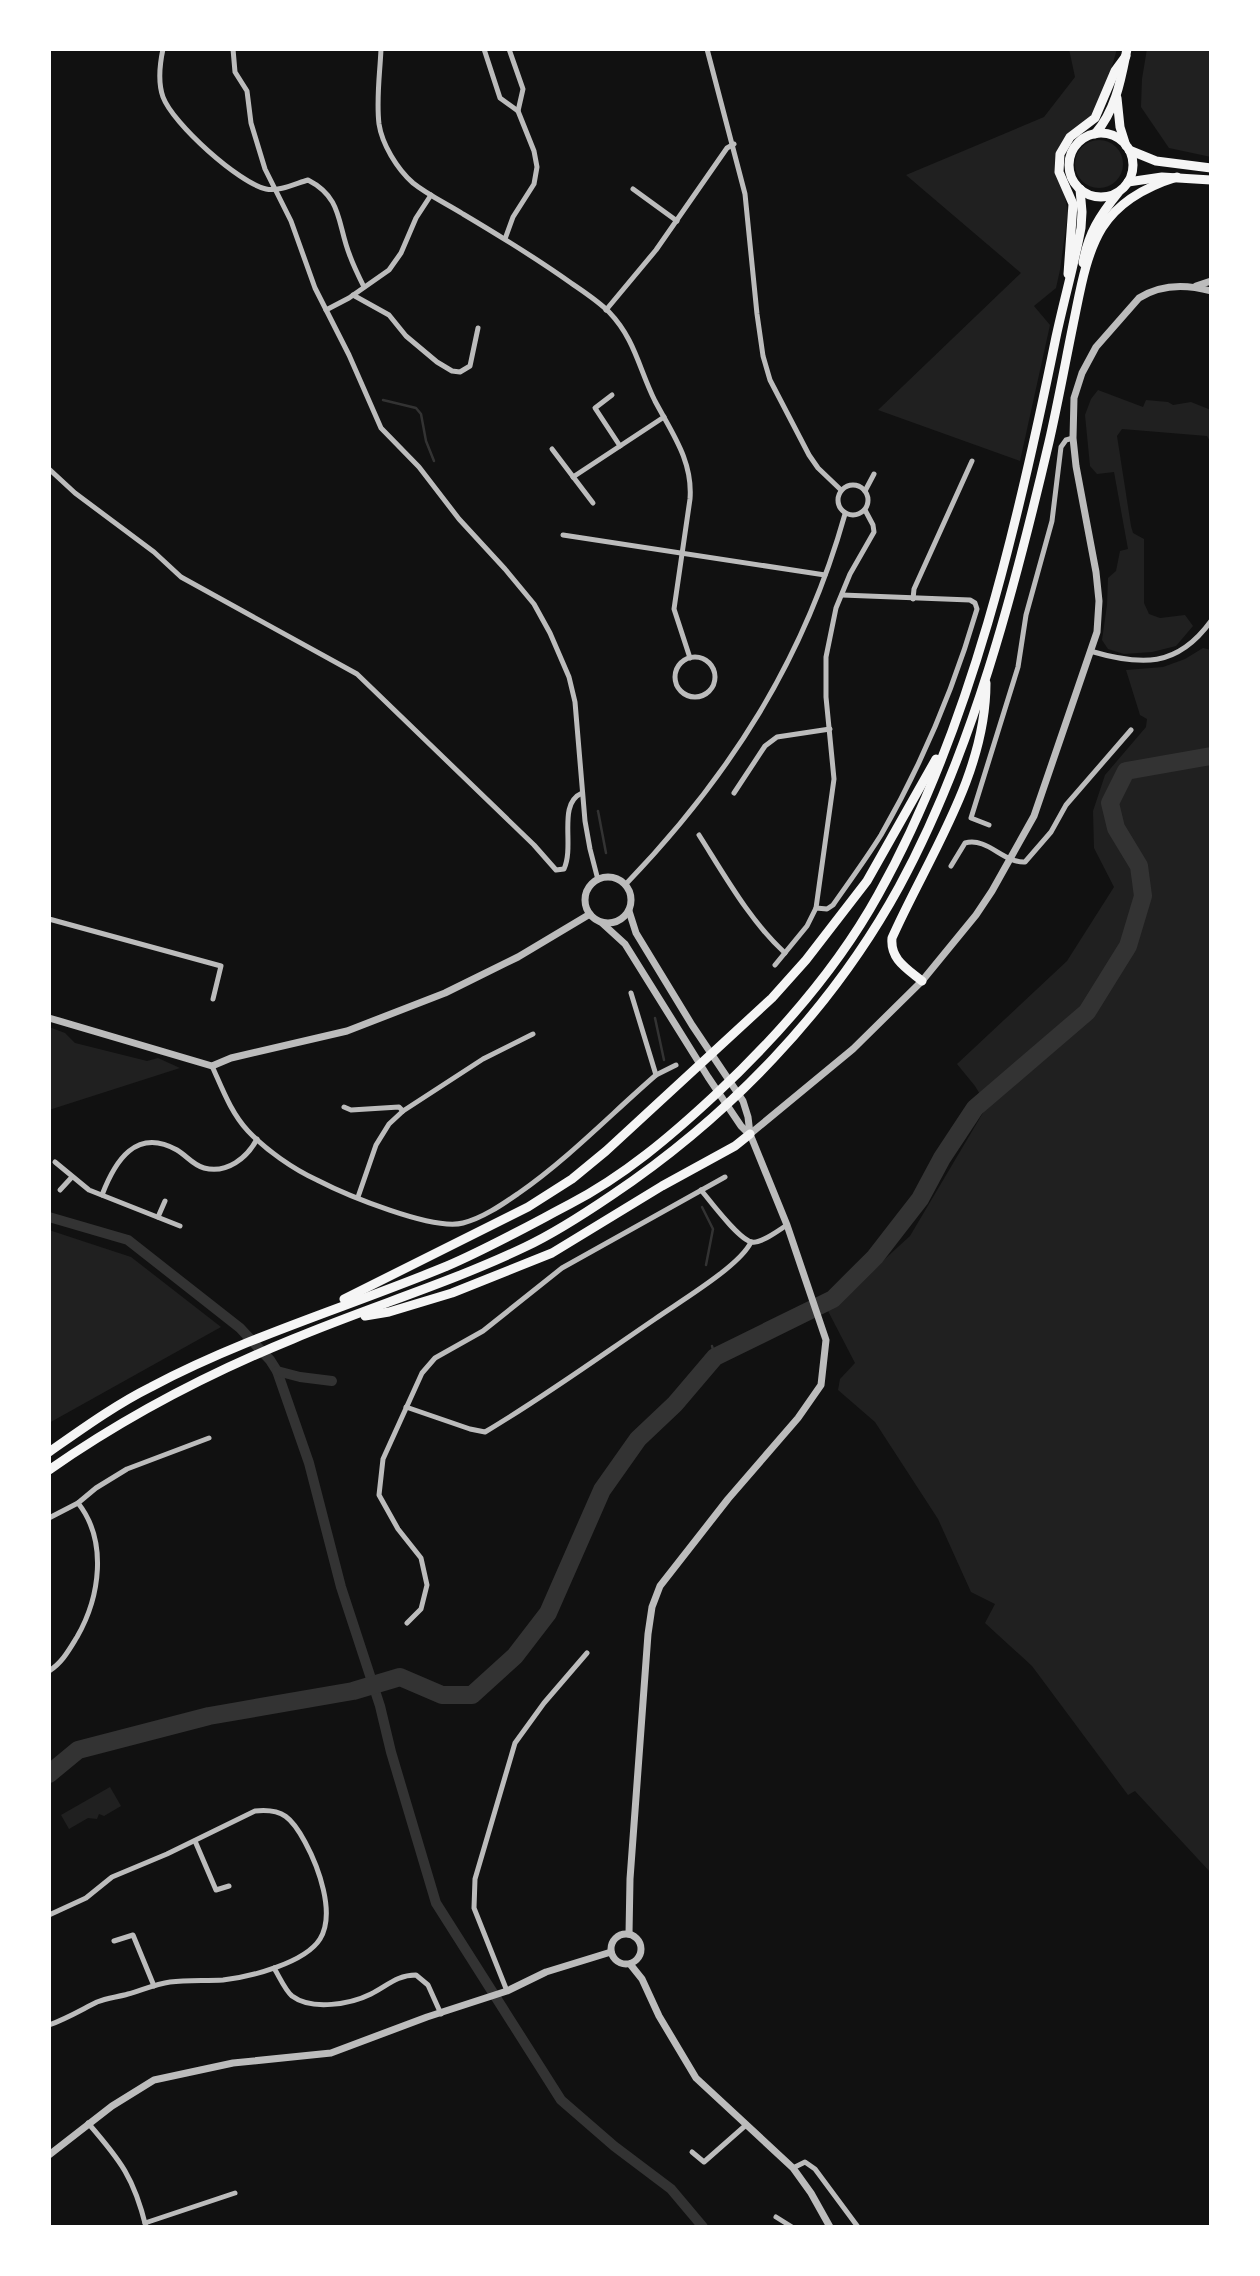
<svg xmlns="http://www.w3.org/2000/svg" width="1260" height="2276" font-family="'DM Sans',sans-serif">
<rect width="100%" height="100%" fill="#111"/>
<!-- green -->
<g fill="#202020">
<polygon points="1069,49 1117,49 1099,111 1066,142 1061,178 1068,212 1060,270 1056,288 1034,306 1050,325 1020,461 878,410 1021,273 906,175 1044,117 1075,77"/>
<polygon points="1147,49 1211,49 1211,157 1169,148 1141,107 1142,79"/>
<circle cx="1099" cy="164" r="24"/>
<polygon points="1098,390 1143,407 1146,400 1168,402 1173,405 1191,402 1211,410 1211,443 1207,436 1122,429 1117,436 1131,526 1133,533 1144,539 1144,603 1149,614 1160,618 1185,615 1193,626 1176,646 1152,652 1124,654 1108,649 1102,640 1107,605 1108,578 1116,571 1120,551 1128,549 1114,472 1097,474 1090,466 1085,415 1091,399"/>
<polygon points="1203,648 1211,650 1211,1873 1135,1791 1128,1795 1032,1666 985,1623 995,1604 971,1592 938,1519 875,1422 838,1390 840,1379 855,1363 828,1311 910,1236 987,1106 975,1086 957,1064 1067,961 1114,887 1094,848 1093,811 1105,775 1146,727 1147,719 1140,715 1126,670 1163,667 1185,659"/>
<polygon points="49,1027 65,1033 75,1043 147,1061 158,1058 180,1068 49,1110"/>
<polygon points="49,1230 131,1257 221,1327 49,1423"/>
<polygon points="110,1787 121,1806 104,1816 99,1814 97,1819 88,1818 69,1829 61,1815"/>
</g>
<g fill="none" stroke-linecap="round" stroke-linejoin="round">
<!-- stream -->
<g stroke="#333" stroke-width="2.5">
<polyline points="383,400 416,408 421,414 426,441 434,461"/>
<polyline points="598,811 606,853"/>
<polyline points="655,1018 664,1060"/>
<polyline points="702,1207 713,1229 706,1265"/>
<polyline points="712,1346 715,1357"/>
</g>
<!-- canal -->
<g stroke="#333" stroke-width="10">
<polyline points="49,1217 128,1240 240,1328 270,1360 277,1371 309,1463 341,1587 380,1706 391,1752 436,1903 561,2100 614,2146 671,2189 703,2227"/>
<polyline points="277,1371 300,1377 332,1381"/>
</g>
<!-- river -->
<polyline stroke="#333" stroke-width="18" points="49,1774 78,1750 209,1716 353,1691 400,1677 442,1695 472,1695 515,1656 548,1613 602,1490 638,1439 675,1404 715,1357 833,1299 875,1257 899,1226 920,1199 942,1158 975,1108 1087,1012 1128,946 1143,896 1139,866 1116,828 1110,803 1126,771 1211,756"/>
<!-- minor -->
<g stroke="#bcbcbc" stroke-width="5">
<path d="M163,49C160,63 158,83 163,97C173,124 239,183 266,189C279,192 297,183 308,180C343,198 337,224 350,256C354,267 359,277 364,287"/>
<polyline points="233,49 235,72 247,91 251,123 265,169 291,221 315,288 349,355 381,428 419,467 459,519 505,569 534,604 550,633 569,677 575,702 585,821 590,849 598,880"/>
<path d="M381,49C380,73 376,99 379,124C382,144 397,169 413,183C428,195 447,204 463,214C500,236 536,258 571,283C584,292 598,301 609,312C635,339 639,369 655,401C672,433 693,461 690,499L674,609L690,658"/>
<polyline points="484,49 500,98 518,111 534,151 537,167 534,184 513,217 505,239"/>
<polyline points="509,49 523,89 518,111"/>
<polyline points="707,49 745,194 757,314 763,356 770,380 809,455 818,468 841,490"/>
<polyline points="633,189 677,221"/>
<polyline points="353,295 389,315 406,336 437,362 452,371 460,372 470,366 478,328"/>
<polyline points="326,310 349,298 389,270 401,253 416,218 431,195"/>
<polyline points="606,310 656,250 727,148 734,144"/>
<polyline points="612,395 595,408 620,446"/>
<polyline points="552,449 593,503"/>
<path d="M49,469L75,493L154,552L181,577L357,674L534,845L556,870L564,869C575,845 557,804 582,793"/>
<polyline points="573,477 664,417"/>
<circle cx="853" cy="500" r="15"/>
<polyline points="865,491 874,474"/>
<polyline points="563,535 825,575"/>
<polyline points="913,599 914,589 972,461"/>
<path d="M1090,651C1141,666 1177,668 1211,621"/>
<circle cx="695" cy="677" r="20"/>
<polyline points="734,793 765,746 777,737 830,729"/>
<polyline points="989,825 971,818 1018,667 1026,615 1052,521 1061,447 1066,440 1073,438"/>
<path d="M699,835C725,876 750,921 785,953"/>
<path d="M951,866L965,843C988,837 1003,863 1025,862L1051,832L1066,805L1131,730"/>
<path d="M625,885C730,776 804,660 845,514"/>
<polyline points="816,908 834,779 826,697 826,657 836,608 850,574 874,532 873,525 865,510"/>
<polyline points="49,919 221,966 213,999"/>
<path d="M775,965L807,926L816,908L827,909L833,905C849,882 866,859 881,835C922,764 954,688 977,609L975,603L970,600L842,595"/>
<path d="M212,1066C222,1088 231,1113 248,1131C266,1150 293,1169 317,1180C346,1195 433,1231 463,1223C483,1218 503,1204 519,1193C569,1158 611,1114 656,1075L631,993"/>
<polyline points="656,1075 676,1065"/>
<polyline points="344,1107 351,1110 399,1107 403,1111"/>
<polyline points="55,1162 89,1190 180,1226"/>
<polyline points="60,1190 72,1177"/>
<path d="M701,1190C711,1202 739,1240 752,1242C761,1244 779,1230 787,1225"/>
<path d="M102,1195C115,1161 136,1127 177,1150C187,1156 193,1165 204,1168C227,1174 247,1158 257,1139"/>
<polyline points="358,1197 376,1145 389,1124 403,1111 483,1059 533,1034"/>
<polyline points="158,1217 165,1201"/>
<path d="M406,1407L470,1429L485,1432C544,1397 599,1357 655,1319C679,1302 740,1266 751,1242"/>
<polyline points="49,1518 78,1503 96,1488 127,1469 209,1438"/>
<polyline points="407,1623 421,1609 427,1585 421,1558 398,1529 379,1495 383,1459 422,1373 435,1358 483,1331 562,1268 725,1177"/>
<path d="M49,1671C62,1663 69,1650 77,1637C100,1597 108,1541 78,1503"/>
<polyline points="195,1841 216,1890 229,1886"/>
<path d="M49,1915L86,1898L112,1877L167,1854L255,1811C283,1808 292,1818 305,1842C318,1866 336,1913 320,1939C305,1963 250,1977 223,1980C205,1981 187,1980 170,1982C156,1984 142,1990 128,1994C118,1997 107,1998 97,2002C81,2010 66,2019 49,2025"/>
<polyline points="114,1941 133,1935 154,1986"/>
<path d="M274,1968C279,1976 285,1990 292,1996C312,2011 351,2004 371,1994C387,1986 397,1975 416,1975L428,1985L441,2014"/>
<polyline points="507,1991 474,1908 475,1879 515,1743 544,1703 587,1653"/>
<path d="M88,2123C121,2161 134,2178 146,2227"/>
<polyline points="692,2152 704,2162 746,2125"/>
<polyline points="793,2168 805,2162 815,2169 858,2227"/>
<polyline points="776,2217 792,2227"/>
<polyline points="145,2223 235,2193"/>
</g>
<!-- tertiary -->
<g stroke="#bcbcbc" stroke-width="7">
<polyline points="1196,286 1211,281"/>
<circle cx="608" cy="900" r="23"/>
<polyline points="629,911 636,933 692,1025 743,1101 748,1117 750,1134 787,1225 826,1340 821,1385 798,1418 728,1499 660,1586 652,1607 648,1634 630,1879 629,1934"/>
<polyline points="602,923 625,944 708,1077 741,1126 749,1134"/>
<polyline points="49,1018 212,1066 231,1058 347,1031 445,993 518,957 590,914"/>
<path d="M750,1134L853,1049L922,981L976,915L992,891L1034,816L1097,632L1099,601L1096,572L1076,466L1073,438L1074,398L1082,373L1096,347L1139,298C1161,284 1186,284 1211,291"/>
<circle cx="626" cy="1949" r="15"/>
<polyline points="630,1964 642,1979 659,2016 696,2078 793,2168 811,2193 830,2227"/>
<polyline points="49,2155 112,2106 154,2080 233,2063 331,2053 427,2017 507,1991 546,1972 611,1952"/>
</g>
<!-- primary -->
<g stroke="#f5f5f5" stroke-width="9">
<polyline points="1117,98 1120,127 1126,146"/>
<circle cx="1101" cy="165" r="32"/>
<path d="M1095,134C1116,110 1121,79 1127,49"/>
<polyline points="1129,150 1156,161 1211,168"/>
<polyline points="1128,182 1162,177 1211,180"/>
<path d="M1083,263C1088,234 1100,215 1118,193"/>
<polyline points="1068,274 1073,204 1059,172 1060,154 1070,137 1095,118 1115,71 1126,56"/>
<path d="M922,981C906,968 890,959 892,938C928,857 986,775 986,683"/>
<polyline points="344,1299 528,1207 572,1179 606,1151 772,998 806,960 867,881 936,759"/>
<polyline points="365,1316 389,1312 452,1293 552,1253 662,1186 735,1146 750,1134"/>
<path d="M49,1452C82,1429 115,1405 151,1387C245,1337 348,1307 447,1266C489,1248 530,1225 570,1204C624,1176 671,1136 715,1095C778,1036 836,971 878,895C971,729 1018,523 1056,337C1064,300 1074,265 1081,228L1082,212L1080,189"/>
<path d="M49,1470C125,1417 207,1374 293,1339C369,1307 450,1283 525,1247C555,1233 584,1214 612,1195C728,1117 831,1011 899,887C972,753 1014,591 1049,442C1058,403 1065,364 1073,325C1080,292 1085,256 1102,228C1119,201 1148,186 1177,177"/>
</g>
</g>
<!-- border -->
<rect width="1260" height="2276" fill="none" stroke="#ffffff" stroke-width="102"/>
</svg>
